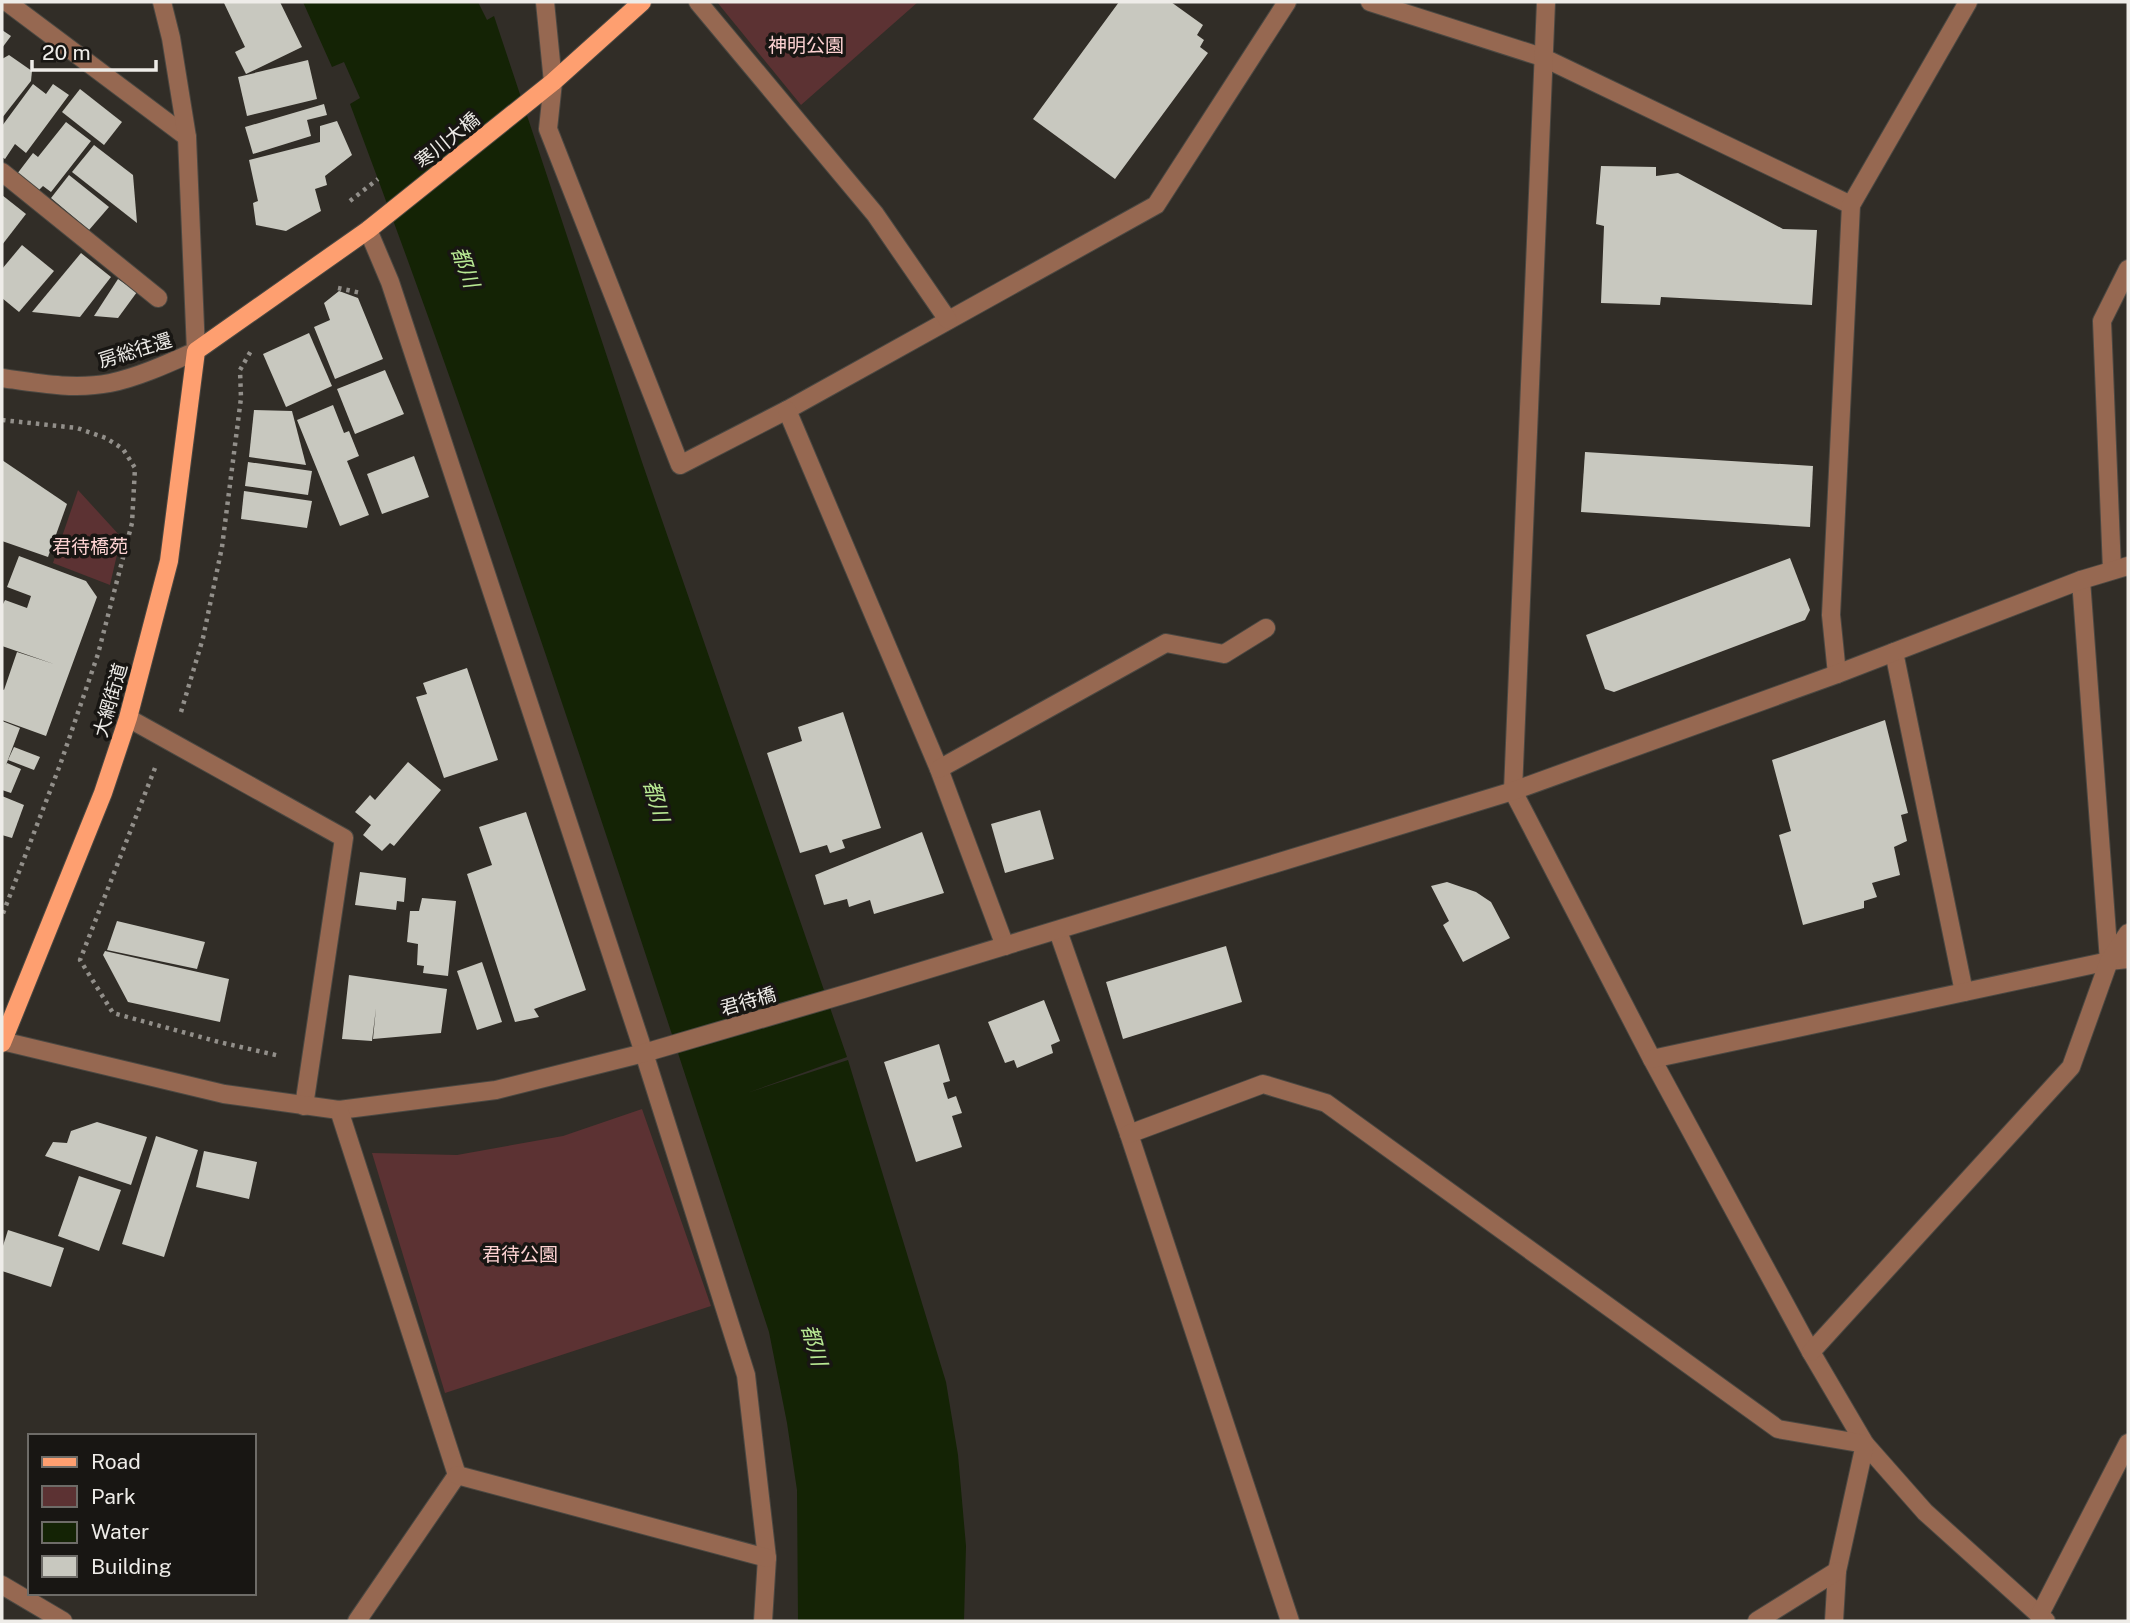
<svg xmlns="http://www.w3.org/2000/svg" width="2130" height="1623" font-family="'Public Sans','Noto Sans JP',sans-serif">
<rect width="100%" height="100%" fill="#312d27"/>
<!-- green -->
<g fill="#5c3233">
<polygon points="717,2 918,2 801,105"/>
<polygon points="78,490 121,537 110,585 53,563"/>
<polygon points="642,1109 711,1306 445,1393 372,1153 457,1155 563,1136"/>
</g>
<!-- water -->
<path fill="#142305" d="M303,2H478L487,20L494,16L642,462L847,1057L747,1093L848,1060L946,1382L958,1455L966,1546L964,1621H798L797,1490L787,1423L769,1332C635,921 502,508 350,104L360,98L344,62L332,67Z"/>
<!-- building -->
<g fill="#c8c8bf">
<polygon points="226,2 280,2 302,47 246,74 235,52 245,47 224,3"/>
<polygon points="1119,2 1171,2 1203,25 1197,35 1204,40 1200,47 1208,53 1115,179 1033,119"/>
<polygon points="2,30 11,36 2,48"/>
<polygon points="9,55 32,71 31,81 2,118 2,59"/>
<polygon points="308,60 317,99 247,116 238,77"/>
<polygon points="33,84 46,94 53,84 69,95 26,153 15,144 5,159 2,157 2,126"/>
<polygon points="80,89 122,122 104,145 62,112"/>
<polygon points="324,104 327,115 307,120 311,136 253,154 245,127"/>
<polygon points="337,121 352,155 325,176 327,185 315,189 321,211 286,231 256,225 253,203 258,201 249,160 320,142 320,126"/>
<polygon points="66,122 91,141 51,192 43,186 39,190 17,174 33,153 38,157"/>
<polygon points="94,145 133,175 137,223 72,172"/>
<polygon points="1601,166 1656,167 1656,176 1678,173 1783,229 1817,230 1812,305 1661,297 1660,305 1601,303 1604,226 1596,224"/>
<polygon points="69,175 109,207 89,230 51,198"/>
<polygon points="2,195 26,214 2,245"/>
<polygon points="22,245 54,271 19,312 2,298 2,269"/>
<polygon points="81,253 111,277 80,317 32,312"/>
<polygon points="118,279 137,292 118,318 94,316"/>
<polygon points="339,291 358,298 383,359 335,379 314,327 330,320 324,303"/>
<polygon points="309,333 332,386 286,407 263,354"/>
<polygon points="385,370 404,414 355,434 337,389"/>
<polygon points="333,405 344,433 349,431 359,456 347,461 369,515 340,526 297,420"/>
<polygon points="254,410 292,411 306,465 249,457"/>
<polygon points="1585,452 1813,466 1810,527 1581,512"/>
<polygon points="414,456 429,497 382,514 367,474"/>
<polygon points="2,460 67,504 48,557 2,541"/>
<polygon points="248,462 312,471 308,495 245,486"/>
<polygon points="244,491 312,501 307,528 241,519"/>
<polygon points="19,556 86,581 97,597 46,736 2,720 2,689 4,690 17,652 54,664 2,646 2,606 5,600 27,608 31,596 7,587"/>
<polygon points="1790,558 1810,610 1805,620 1614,692 1605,689 1586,635"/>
<polygon points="467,668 498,760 444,778 416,697 427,694 423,683"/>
<polygon points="843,712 881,828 842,840 845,848 830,853 827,845 800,853 767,753 802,741 798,727"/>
<polygon points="1885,720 1908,813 1901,815 1907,841 1894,847 1900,875 1872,883 1877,897 1864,901 1864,908 1803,925 1779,835 1791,831 1772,760"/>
<polygon points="2,721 20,728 6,765 7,763 21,769 11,793 2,790"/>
<polygon points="14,747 40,757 34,770 8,760"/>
<polygon points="408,762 441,790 394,846 390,843 382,851 363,835 371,825 355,812 370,795 375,800"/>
<polygon points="2,796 24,805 12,838 2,835"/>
<polygon points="1040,810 1054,859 1005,873 991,824"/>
<polygon points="526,812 586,990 534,1009 539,1017 515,1022 467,874 492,865 479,827"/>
<polygon points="922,832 944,893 874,914 870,900 849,907 847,899 824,905 815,875"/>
<polygon points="360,872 406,878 404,902 397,901 396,910 355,905"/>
<polygon points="1447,882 1476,892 1491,902 1510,938 1463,962 1443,925 1449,921 1431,886"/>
<polygon points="422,898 456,901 448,976 423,973 424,966 417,965 418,944 407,942 410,911 419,911"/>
<polygon points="117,921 205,942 197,969 107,950"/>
<polygon points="1226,946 1242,1002 1123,1039 1106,982"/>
<polygon points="105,951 229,979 220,1022 128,1002 103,955"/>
<polygon points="482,962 502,1022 477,1030 457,971"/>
<polygon points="349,975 447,989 441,1033 373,1039 376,1008 372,1041 342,1039"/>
<polygon points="1044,1000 1060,1041 1051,1045 1053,1053 1017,1068 1014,1060 1005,1063 988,1022"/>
<polygon points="939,1044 950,1081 943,1083 948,1099 956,1096 962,1113 952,1116 962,1147 916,1162 884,1062"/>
<polygon points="97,1122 147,1137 131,1185 45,1156 53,1142 67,1143 71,1131"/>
<polygon points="156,1136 198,1150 164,1257 122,1244"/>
<polygon points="204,1151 257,1162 249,1199 196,1187"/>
<polygon points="79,1176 121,1190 99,1251 58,1236"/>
<polygon points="8,1230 64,1248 51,1287 2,1271 2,1249"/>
</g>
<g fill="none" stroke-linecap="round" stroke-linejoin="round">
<!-- minor casing -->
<g stroke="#4b4842" stroke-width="20">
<g id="minor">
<polyline points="7,2 187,137"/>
<polyline points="545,2 553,82 548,129 680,465 787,410 1156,205 1287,2"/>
<polyline points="698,2 875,214 948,320"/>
<polyline points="1370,2 1542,57 1851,205"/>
<polyline points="1546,2 1513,791 1652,1059 1811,1352 1865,1444 1925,1512 2046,1621"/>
<polyline points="2,172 158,298"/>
<polyline points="368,230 390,282 644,1053 746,1375 767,1558 763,1621"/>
<path d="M2,378C37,383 74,390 110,383C139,377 169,363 196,351L187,137L171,38L162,2"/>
<polyline points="787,410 939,769 1005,946"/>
<polyline points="2112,570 2102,321 2128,269"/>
<polyline points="2081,580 2109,961"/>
<polyline points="1894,652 1964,992"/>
<polyline points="1837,674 1831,615 1851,205 1968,2"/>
<polyline points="128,718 344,838 304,1106"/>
<polyline points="939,769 1166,643 1224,654 1266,628"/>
<polyline points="1058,931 1129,1134 1290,1621"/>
<polyline points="2,1041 224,1094 339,1110 496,1090 644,1053 863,989 1513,791 1837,674 2081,580 2128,566"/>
<polyline points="1652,1059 2109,961 2128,959"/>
<polyline points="339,1110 457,1475 357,1621"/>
<polyline points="1129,1134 1263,1084 1326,1103 1778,1429 1865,1444 1837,1571 1834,1621"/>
<polyline points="1811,1352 2071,1067 2109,961 2128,933"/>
<polyline points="457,1475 767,1558"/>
<polyline points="2,1585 63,1621"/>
<polyline points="2039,1616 2128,1443"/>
<polyline points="1757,1621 1837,1571"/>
</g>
</g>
<!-- major casing -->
<g stroke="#4b4842" stroke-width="20">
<polyline id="major" points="2,1043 103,793 128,718 169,561 196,351 368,230 553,82 642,2"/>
</g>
<!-- path -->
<g stroke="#928f8a" stroke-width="4.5" stroke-dasharray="3.5 5" stroke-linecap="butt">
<polyline points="350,201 378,179"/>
<polyline points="338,288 361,293"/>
<polyline points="2,420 77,428 106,438 123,449 135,468 132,523 98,654 60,765 2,916"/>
<polyline points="181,712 203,638 222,547 241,398 240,370 252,349"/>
<polyline points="155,768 80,960 113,1013 219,1042 280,1056"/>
</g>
<!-- minor -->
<use href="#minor" stroke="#966851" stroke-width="18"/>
<!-- major -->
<use href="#major" stroke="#fe9f70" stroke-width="18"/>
</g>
<g text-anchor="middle" stroke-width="7" stroke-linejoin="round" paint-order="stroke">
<!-- park labels -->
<g font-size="19" fill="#fdd2d2" stroke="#181613">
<text x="806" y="52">神明公園</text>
<text x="90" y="553">君待橋苑</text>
<text x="520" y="1261">君待公園</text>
</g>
<!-- street labels -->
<g font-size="19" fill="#eeece8" stroke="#181613">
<text transform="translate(447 140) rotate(-39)" y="7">寒川大橋</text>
<text transform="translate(135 350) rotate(-17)" y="7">房総往還</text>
<text transform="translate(110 700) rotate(-74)" y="7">大網街道</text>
<text transform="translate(748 1001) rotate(-16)" y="7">君待橋</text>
</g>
<!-- water labels -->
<g font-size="21" font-style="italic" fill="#b8e893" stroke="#181613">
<text transform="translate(465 267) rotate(70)" y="7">都川</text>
<text transform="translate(656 801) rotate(74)" y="7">都川</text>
<text transform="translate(814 1345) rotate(74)" y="7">都川</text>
</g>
</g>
<!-- border -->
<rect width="2130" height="1623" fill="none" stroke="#eeece8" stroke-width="7"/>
<!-- legend -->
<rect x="28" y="1434" width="228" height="161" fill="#181613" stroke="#6e6c68" stroke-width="2"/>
<rect x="42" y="1457" width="35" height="10" fill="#fe9f70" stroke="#6e6c68" stroke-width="2"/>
<text x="91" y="1469" font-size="21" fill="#eeece8">Road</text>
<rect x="42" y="1486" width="35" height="21" fill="#5c3233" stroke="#6e6c68" stroke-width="2"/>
<text x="91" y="1504" font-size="21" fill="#eeece8">Park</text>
<rect x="42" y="1522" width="35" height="21" fill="#142305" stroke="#6e6c68" stroke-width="2"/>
<text x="91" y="1539" font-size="21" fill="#eeece8">Water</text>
<rect x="42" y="1556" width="35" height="21" fill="#c8c8bf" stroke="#6e6c68" stroke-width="2"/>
<text x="91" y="1574" font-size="21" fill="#eeece8">Building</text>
<!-- scale -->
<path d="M32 60v10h124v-10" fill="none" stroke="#eeece8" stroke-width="3.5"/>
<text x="42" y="60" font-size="21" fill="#eeece8" stroke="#181613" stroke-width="5" paint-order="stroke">20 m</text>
</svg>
